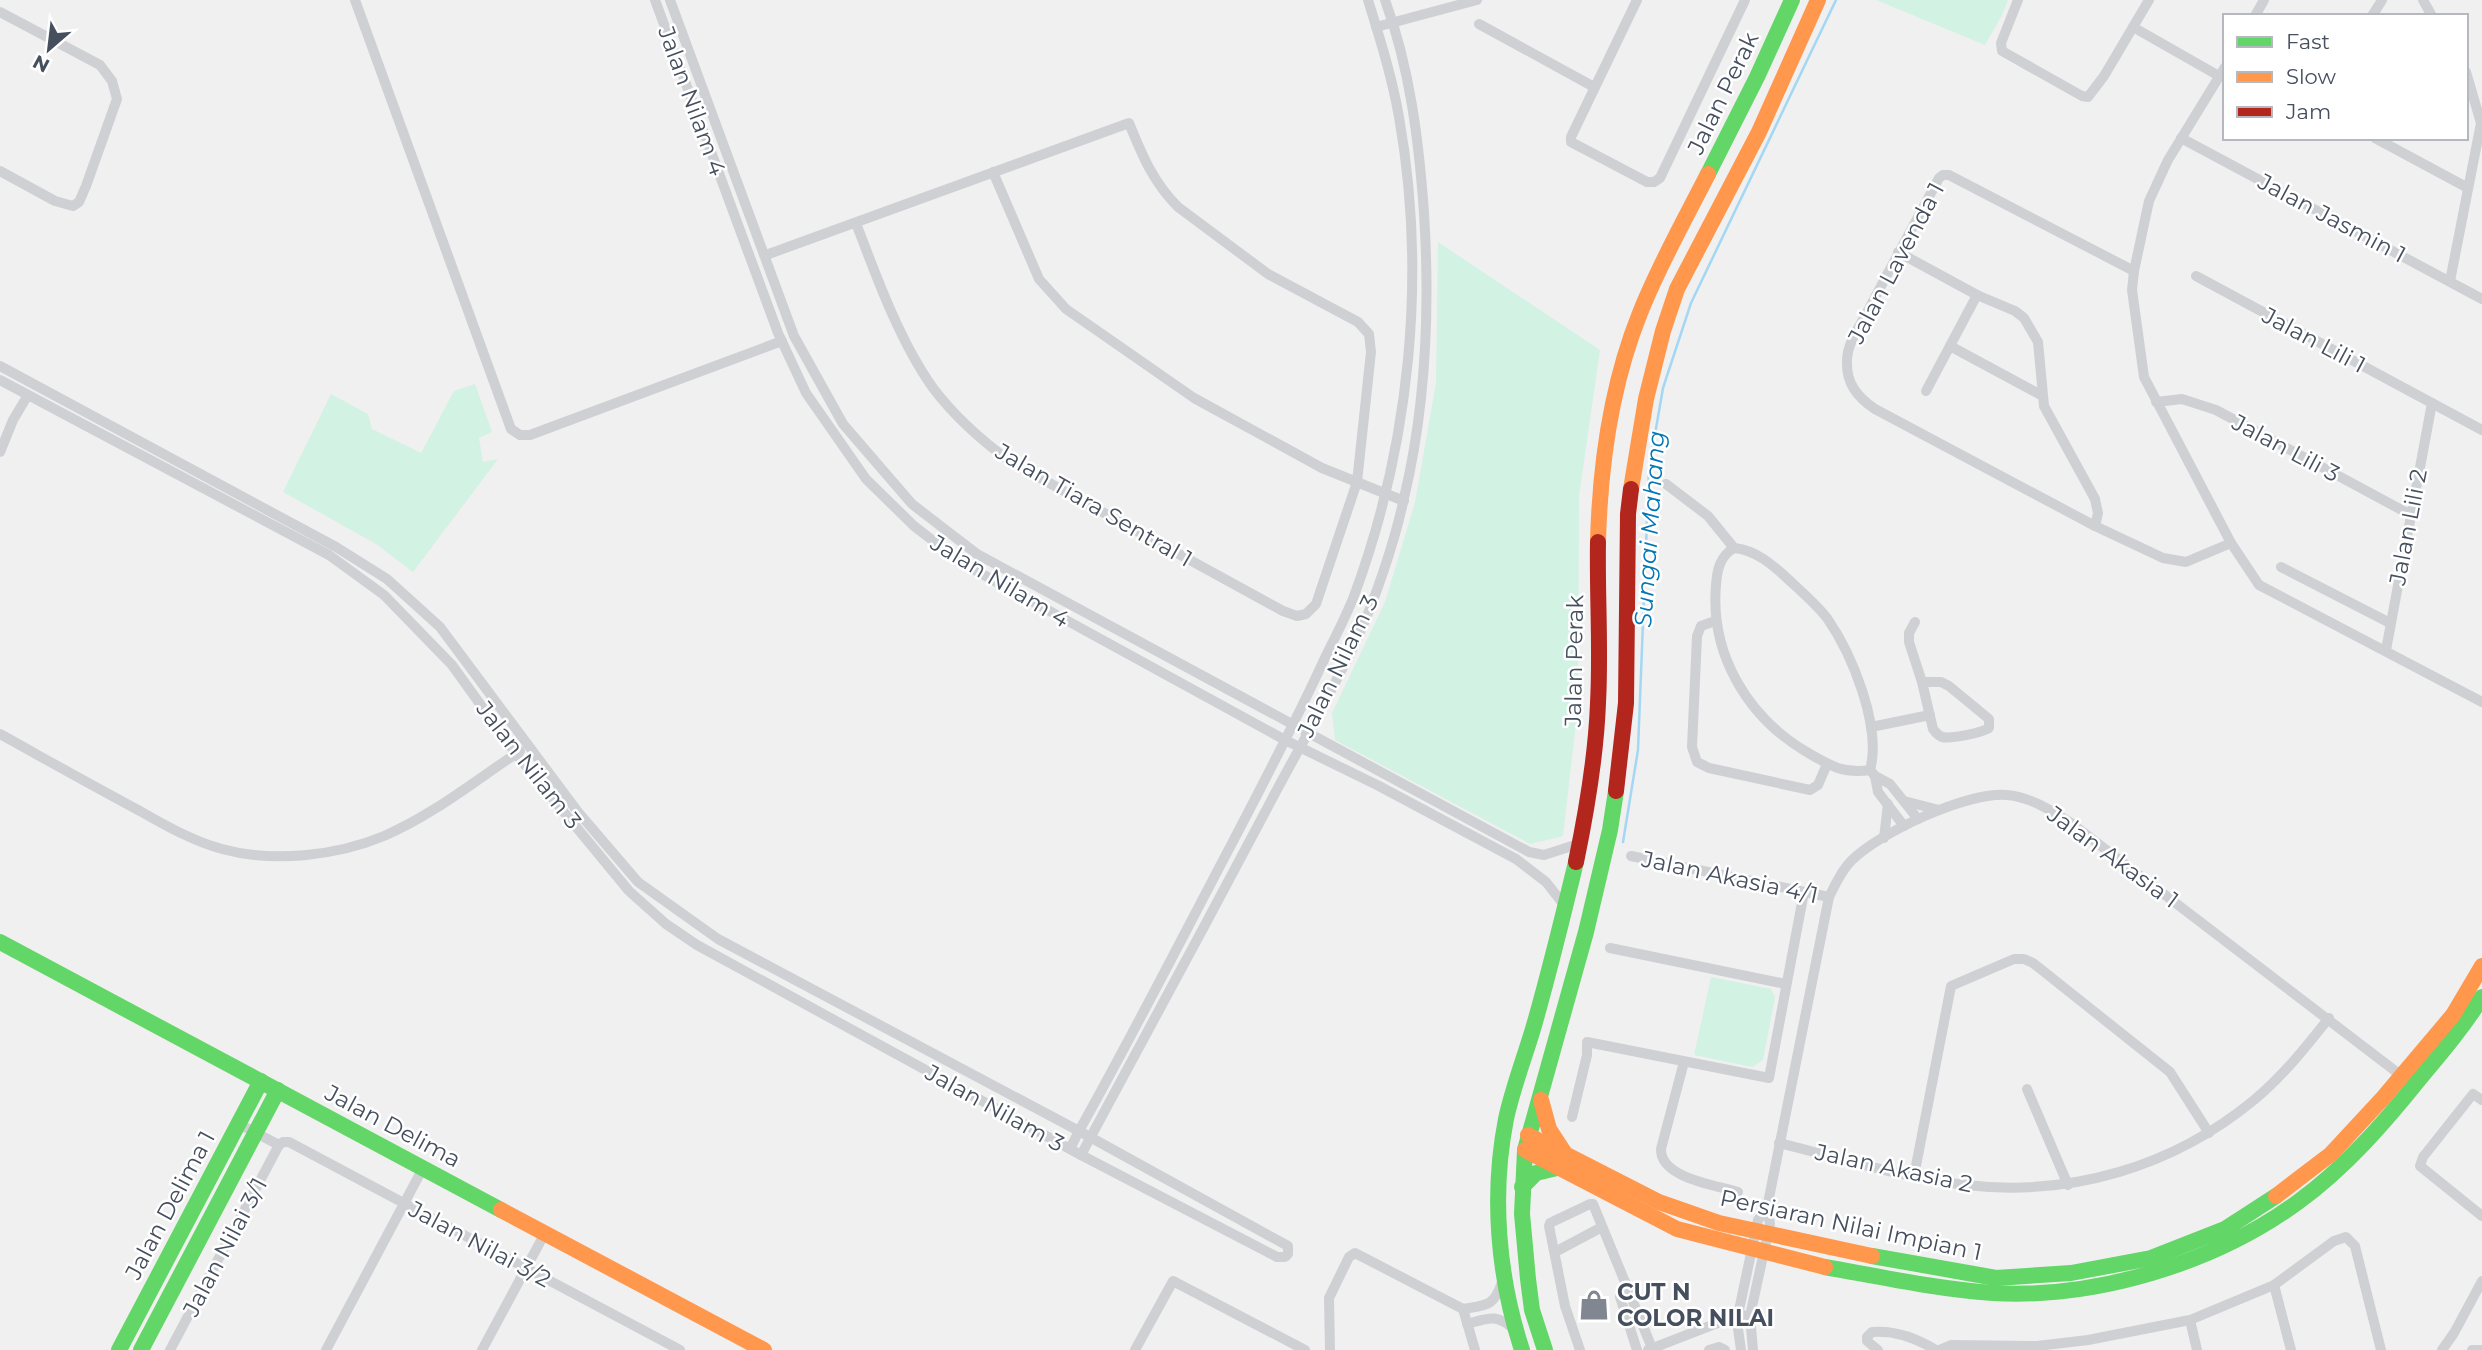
<svg xmlns="http://www.w3.org/2000/svg" width="2482" height="1350" font-family="Montserrat,sans-serif">
<rect width="100%" height="100%" fill="#f1f0f0"/>
<!-- green -->
<g fill="#d2f2e3">
<polygon points="1876,0 2008,0 2002,15 1985,45"/>
<polygon points="1438,242 1600,350 1579,496 1578,706 1563,836 1530,844 1335,740 1332,713 1385,602 1415,502 1436,383"/>
<polygon points="475,384 492,432 479,438 483,462 498,459 413,572 376,544 283,492 331,394 368,414 372,429 421,453 454,391"/>
<polygon points="1711,977 1771,989 1775,997 1763,1060 1752,1067 1694,1055"/>
</g>
<g fill="none" stroke-linecap="round" stroke-linejoin="round">
<!-- stream -->
<polyline stroke="#a4d7f3" stroke-width="2.5" points="1623,842 1638,750 1649,469 1663,388 1691,303 1836,0"/>
<!-- street -->
<g stroke="#ced0d4" stroke-width="10">
<polyline points="355,0 511,429 520,435 530,435 782,341"/>
<polyline points="655,0 778,333 806,393 866,479 914,526 962,563 1285,740 1379,786 1516,859 1546,882 1564,905"/>
<polyline points="670,0 794,336 843,424 912,504 977,554 1529,852 1544,855 1578,844"/>
<polyline points="1637,0 1571,137 1571,142 1647,182 1654,182 1660,178 1745,0"/>
<polyline points="2018,0 2001,43 2002,51 2082,96 2088,97 2104,76 2149,0"/>
<polyline points="2423,0 2432,16"/>
<polyline points="0,12 100,65 112,81 117,99 86,186 79,202 73,206 55,201 0,171"/>
<polyline points="2255,16 2264,0"/>
<polyline points="2372,16 2382,0"/>
<polyline points="1479,24 1594,87"/>
<polyline points="1376,27 1477,0"/>
<polyline points="2133,27 2219,76"/>
<polyline points="2225,67 2168,160 2149,201 2134,271 2132,290 2144,377 2231,543 2259,585 2482,702"/>
<polyline points="2181,138 2482,299"/>
<polyline points="2375,138 2468,188"/>
<polyline points="993,172 1039,279 1066,309 1194,398 1322,468 1404,501"/>
<polyline points="1898,252 1977,295 2015,311 2024,318 2038,342 2044,406 2095,499 2098,513 2095,526"/>
<path d="M766,255L1129,123C1142,155 1153,182 1178,207L1268,274L1358,322L1369,334L1371,352L1357,482L1316,604L1306,614L1297,616L1283,611L1011,462C982,441 955,417 933,388C900,342 876,276 856,223"/>
<path d="M2134,271L1949,175H1943L1939,178C1916,221 1893,263 1870,307C1862,323 1847,342 1847,361C1846,383 1857,397 1875,409L2095,526L2163,558L2186,562L2231,543"/>
<polyline points="2196,276 2482,430"/>
<polyline points="2450,281 2481,123 2466,72"/>
<polyline points="1950,346 2041,395"/>
<path d="M0,366L336,547L387,579L440,627L578,812L638,882L718,939L1079,1131C1131,1038 1180,942 1230,847C1262,786 1294,725 1323,662C1333,641 1345,619 1354,596C1410,445 1427,276 1399,117C1392,77 1380,39 1368,0"/>
<path d="M0,380L329,555L384,595L452,665L516,754L629,891L666,924L697,945L1081,1155C1145,1037 1209,918 1272,799C1300,746 1331,694 1357,639C1375,600 1395,541 1404,498C1426,406 1430,308 1424,213C1419,142 1410,68 1385,0"/>
<polyline points="1926,391 1977,295"/>
<polyline points="2156,402 2182,399 2216,410 2411,515"/>
<polyline points="0,452 13,420 28,395"/>
<polyline points="1666,484 1708,516 1734,548"/>
<path d="M1734,548C1720,556 1717,570 1716,585C1710,654 1747,716 1805,751C1829,765 1842,774 1870,770"/>
<path d="M1734,548C1756,550 1773,565 1789,580C1802,592 1816,604 1827,618C1852,654 1882,727 1870,770"/>
<polyline points="2281,567 2390,623"/>
<polyline points="1715,621 1701,626 1697,636 1692,747 1697,762 1709,768 1810,790 1818,785 1827,764"/>
<path d="M1915,622L1909,633V642L1922,682L1933,729C1936,733 1937,735 1942,737C1951,739 1981,733 1989,728V719L1949,686L1941,682H1922"/>
<polyline points="2386,650 2432,403"/>
<polyline points="1871,727 1930,715"/>
<path d="M0,734C47,760 93,786 140,811C166,826 193,841 222,849C273,863 336,856 384,836C433,815 476,780 520,751"/>
<polyline points="1870,770 1875,776 1890,784 1918,819"/>
<polyline points="1875,776 1878,792 1904,826"/>
<polyline points="1904,801 1939,810"/>
<polyline points="1884,838 1888,804"/>
<polyline points="1631,856 1829,897"/>
<polyline points="1610,948 1786,984"/>
<path d="M1684,1062L1661,1149C1660,1178 1716,1185 1738,1192"/>
<polyline points="2027,1089 2068,1185"/>
<polyline points="2482,1100 2473,1094 2423,1157 2420,1166 2482,1216"/>
<polyline points="1572,1117 1587,1055 1587,1042 1769,1078 1804,892"/>
<polyline points="239,1124 279,1145"/>
<path d="M1779,1143C1841,1158 1903,1178 1966,1185C2070,1197 2173,1167 2254,1100C2282,1077 2306,1047 2329,1018"/>
<polyline points="279,1145 283,1142 289,1142 680,1350"/>
<polyline points="1070,1149 1079,1131 1288,1246 1288,1254 1285,1257 1277,1257 1081,1155"/>
<polyline points="1914,1176 1951,986 2014,959 2024,959 2033,963 2170,1072 2209,1133"/>
<polyline points="1555,1252 1602,1227"/>
<polyline points="1626,1283 1620,1297 1637,1350"/>
<polyline points="2274,1285 2291,1350"/>
<path d="M1463,1309C1486,1305 1494,1307 1502,1282"/>
<polyline points="2190,1320 2197,1350"/>
<path d="M1467,1324C1489,1318 1496,1313 1515,1330"/>
<polyline points="170,1350 279,1145"/>
<polyline points="326,1350 423,1168"/>
<polyline points="482,1350 545,1233"/>
<polyline points="1135,1350 1173,1281 1305,1350"/>
<polyline points="1330,1350 1329,1298 1349,1257 1355,1253 1463,1309 1475,1350"/>
<polyline points="1580,1350 1565,1306 1549,1226 1550,1223 1590,1204 1593,1204 1652,1348"/>
<polyline points="1648,1350 1738,1315 1743,1315"/>
<polyline points="1709,1350 1719,1347 1725,1350"/>
<polyline points="1741,1350 1738,1329 1738,1315 1758,1220 1767,1208"/>
<path d="M1753,1350L1750,1316L1770,1224L1767,1208L1829,897C1835,885 1841,871 1851,861C1880,832 1967,792 2007,795C2031,797 2052,811 2071,823L2407,1080"/>
<path d="M1878,1350L1867,1341V1337L1872,1332C1895,1330 1918,1339 1936,1350"/>
<polyline points="1939,1350 1951,1345 2037,1346 2088,1340 2190,1320 2274,1285 2334,1241 2346,1237 2355,1246 2381,1350"/>
<polyline points="2442,1350 2454,1333 2482,1281"/>
<polyline points="2472,1350 2482,1350"/>
</g>
<!-- fast -->
<g stroke="#63d668" stroke-width="16">
<polyline points="1708,174 1757,77 1792,0"/>
<polyline points="0,942 501,1210"/>
<polyline points="1522,1187 1536,1173 1561,1167"/>
<polyline points="1872,1256 1996,1278 2071,1273 2151,1258 2225,1229 2276,1196"/>
<path d="M1825,1267C1881,1277 1937,1289 1993,1293C2096,1299 2215,1263 2298,1202C2345,1168 2385,1122 2421,1077C2443,1051 2464,1026 2482,997"/>
<polyline points="119,1350 261,1081"/>
<polyline points="141,1350 278,1090"/>
<path d="M1522,1350C1498,1277 1491,1195 1506,1119C1513,1086 1526,1054 1535,1022C1550,969 1563,916 1576,862"/>
<polyline points="1545,1350 1532,1310 1528,1279 1522,1214 1525,1150 1586,932 1610,830 1616,791"/>
</g>
<!-- slow -->
<g stroke="#ff974d" stroke-width="16">
<polyline points="1631,489 1646,399 1663,331 1677,289 1759,132 1818,0"/>
<path d="M1598,542C1600,464 1611,385 1640,313C1659,265 1685,219 1708,174"/>
<polyline points="1541,1100 1549,1129 1564,1152"/>
<polyline points="1528,1135 1659,1202 1719,1223 1872,1256"/>
<polyline points="1525,1150 1677,1229 1825,1267"/>
<polyline points="2276,1196 2331,1154 2383,1098 2453,1015 2482,966"/>
<polyline points="501,1210 764,1350"/>
</g>
<!-- jam -->
<g stroke="#b3261e" stroke-width="16">
<polyline points="1616,791 1626,703 1628,514 1631,489"/>
<path d="M1576,862C1587,809 1596,757 1598,703C1601,649 1597,596 1598,542"/>
</g>
</g>
<!-- icons -->
<defs>
<g id="shop-bare" transform="scale(2.415)"><path d="M-5-2.5h2.3a2.7 3.5 0 0 1 5.4 0H5L5.5 6h-11ZM-1.5-2.5h3a1.5 2.3 0 0 0-3 0Z" fill="#818791" stroke="#fff" stroke-width="2.5" paint-order="stroke"/></g>
</defs>
<g fill-rule="evenodd">
<use href="#shop-bare" x="1594" y="1305"/>
</g>
<g text-anchor="middle" stroke-width="5" stroke-linejoin="round" paint-order="stroke">
<!-- street labels -->
<g font-size="23" fill="#454f5e" stroke="#fff">
<text transform="translate(1723 93) rotate(-64)" y="8">Jalan Perak</text>
<text transform="translate(692 101) rotate(70)" y="8">Jalan Nilam 4</text>
<text transform="translate(2332 218) rotate(28)" y="8">Jalan Jasmin 1</text>
<text transform="translate(1896 263) rotate(-62)" y="8">Jalan Lavenda 1</text>
<text transform="translate(2314 340) rotate(28)" y="8">Jalan Lili 1</text>
<text transform="translate(2286 448) rotate(28)" y="8">Jalan Lili 3</text>
<text transform="translate(1094 505) rotate(30)" y="8">Jalan Tiara Sentral 1</text>
<text transform="translate(2408 527) rotate(-79)" y="8">Jalan Lili 2</text>
<text transform="translate(1000 581) rotate(31)" y="8">Jalan Nilam 4</text>
<text transform="translate(1574 661) rotate(-89)" y="8">Jalan Perak</text>
<text transform="translate(1338 666) rotate(-64)" y="8">Jalan Nilam 3</text>
<text transform="translate(529 765) rotate(52)" y="8">Jalan Nilam 3</text>
<text transform="translate(2113 857) rotate(36)" y="8">Jalan Akasia 1</text>
<text transform="translate(1730 877) rotate(12)" y="8">Jalan Akasia 4/1</text>
<text transform="translate(995 1108) rotate(29)" y="8">Jalan Nilam 3</text>
<text transform="translate(393 1126) rotate(28)" y="8">Jalan Delima</text>
<text transform="translate(1894 1168) rotate(12)" y="8">Jalan Akasia 2</text>
<text transform="translate(170 1205) rotate(-62)" y="8">Jalan Delima 1</text>
<text transform="translate(1851 1225) rotate(12)" y="8">Persiaran Nilai Impian 1</text>
<text transform="translate(480 1244) rotate(28)" y="8">Jalan Nilai 3/2</text>
<text transform="translate(225 1247) rotate(-62)" y="8">Jalan Nilai 3/1</text>
</g>
<!-- poi labels -->
<g font-size="23" font-weight="bold" fill="#454f5e" stroke="#fff" text-anchor="start">
<text x="1617" y="1300">CUT N<tspan x="1617" dy="26">COLOR NILAI</tspan></text>
</g>
<!-- water labels -->
<g font-size="24" font-style="italic" fill="#0077b6" stroke="#fff">
<text transform="translate(1650 529) rotate(-86)" y="8">Sungai Mahang</text>
</g>
</g>
<!-- legend -->
<rect x="2223" y="14" width="245" height="126" fill="#ffffff" stroke="#b5b9bf" stroke-width="2"/>
<rect x="2237" y="37" width="35" height="10" fill="#63d668" stroke="#b5b9bf" stroke-width="2"/>
<text x="2286" y="49" font-size="21" fill="#454f5e">Fast</text>
<rect x="2237" y="72" width="35" height="10" fill="#ff974d" stroke="#b5b9bf" stroke-width="2"/>
<text x="2286" y="84" font-size="21" fill="#454f5e">Slow</text>
<rect x="2237" y="107" width="35" height="10" fill="#b3261e" stroke="#b5b9bf" stroke-width="2"/>
<text x="2286" y="119" font-size="21" fill="#454f5e">Jam</text>
<!-- north arrow -->
<g transform="translate(49 49) rotate(208)" stroke="#ffffff" stroke-width="5" paint-order="stroke">
<path d="M0-5L12 26L0 18L-12 26Z" fill="#454f5e"/>
<text y="-10" font-size="19" font-weight="bold" text-anchor="middle" fill="#454f5e">N</text>
</g>
</svg>
